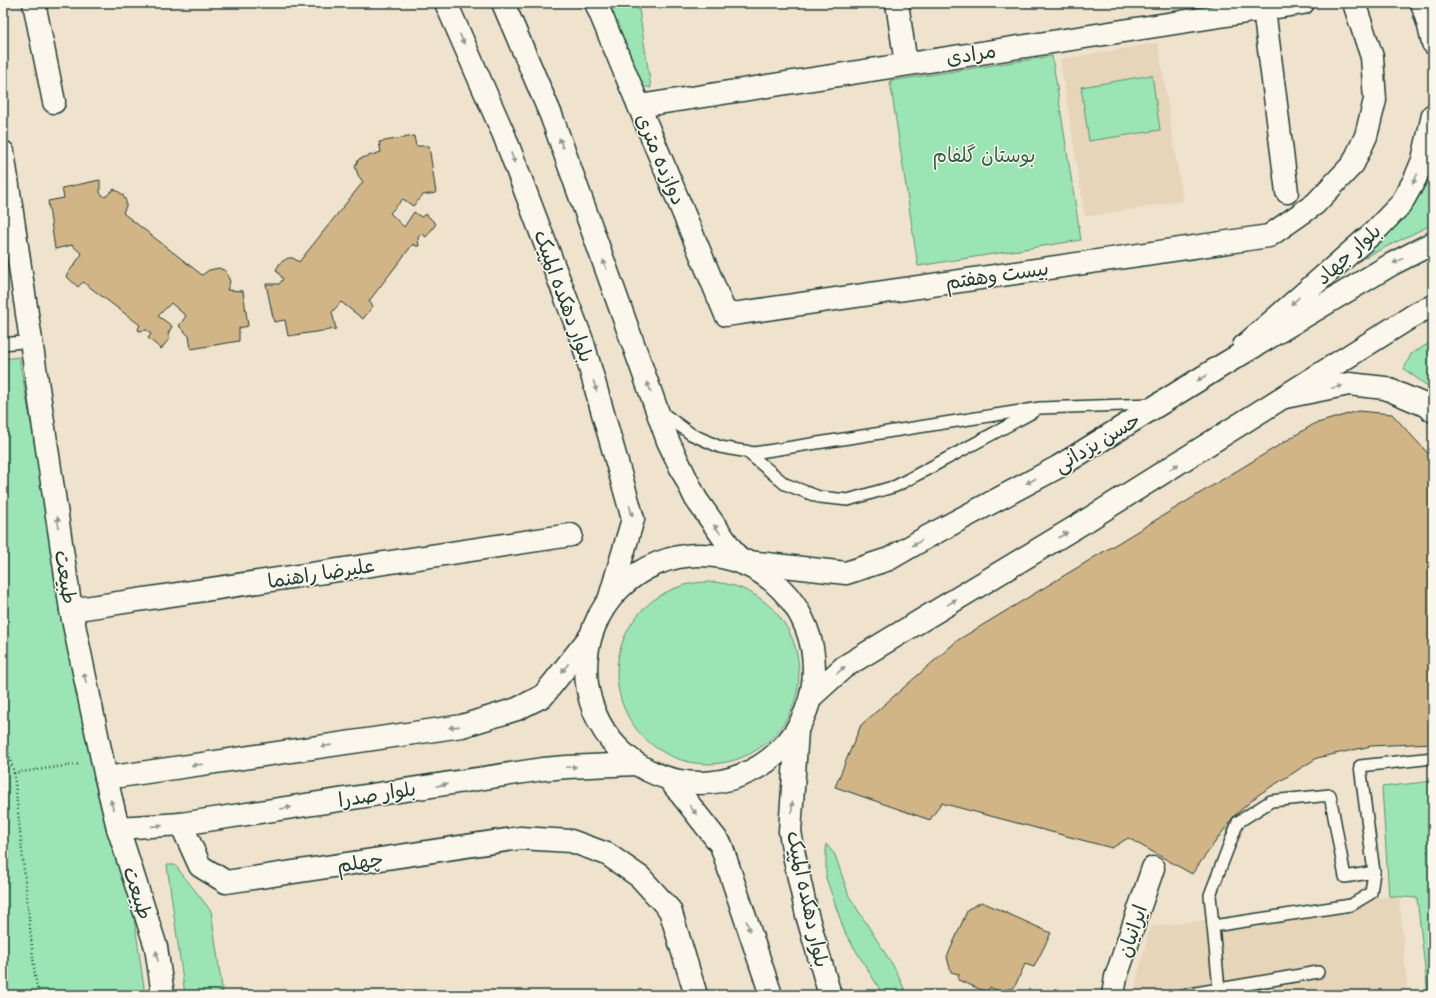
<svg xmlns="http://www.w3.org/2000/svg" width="1436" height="998" font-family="Caveat,'Playpen Sans Arabic',sans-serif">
<rect width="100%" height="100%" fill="#efe3ce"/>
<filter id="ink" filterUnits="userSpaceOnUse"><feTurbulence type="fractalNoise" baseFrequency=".025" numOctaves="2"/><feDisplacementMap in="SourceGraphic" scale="8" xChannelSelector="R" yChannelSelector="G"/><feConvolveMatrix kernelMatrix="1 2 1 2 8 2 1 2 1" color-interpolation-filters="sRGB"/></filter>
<g filter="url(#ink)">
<!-- built -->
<g fill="#e6d5b9">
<polygon points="1158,43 1183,201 1085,217 1060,59"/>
<polygon points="1399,895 1408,995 1133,995 1150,927"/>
</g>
<!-- green -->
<g fill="#9be5b4" stroke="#5d9174">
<polygon points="604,3 638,3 651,88 638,85"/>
<polygon points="1052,56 1081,240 918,266 890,81"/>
<polygon points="1152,75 1160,130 1089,141 1081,87"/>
<polygon points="1433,167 1433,224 1355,262 1404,216 1421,194"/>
<polygon points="1433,341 1433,390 1404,369 1411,354"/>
<polygon points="19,357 65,612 130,889 145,995 3,995 3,359"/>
<circle cx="708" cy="673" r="91"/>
<polygon points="1433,781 1433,995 1428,995 1417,898 1389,896 1382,787"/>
<polygon points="826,844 835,855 849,896 894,967 907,995 881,995 879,988 845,933 826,878"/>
<polygon points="167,865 175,865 211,911 223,995 185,995"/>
</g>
<!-- building -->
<g fill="#d2b587" stroke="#1f3d34">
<polygon points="414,136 416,146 429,146 436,193 423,195 413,206 403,199 390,213 404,227 414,212 421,217 426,214 436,224 426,237 421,233 418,238 419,246 416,246 413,244 369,301 373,306 363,319 341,302 332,312 336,329 288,336 285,320 274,322 266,284 279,284 283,279 276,270 280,263 288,258 293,258 299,262 363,182 358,175 355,166 359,159 381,152 379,142"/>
<polygon points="100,180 100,193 105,197 114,189 122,194 126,201 126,206 123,213 202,275 209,270 219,268 226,271 230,282 227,290 243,291 248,326 239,328 239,341 191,349 189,336 179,326 186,316 171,303 158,316 172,326 168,334 170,338 161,349 148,338 151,334 147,330 139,331 138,329 140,325 83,282 78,287 66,276 82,254 72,245 55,249 48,201 64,198 62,188"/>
<polygon points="1358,411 1392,414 1433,459 1433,743 1371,746 1317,758 1258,795 1234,816 1192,874 1128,838 1112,848 941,803 930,820 835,787 861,725 958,640 1314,424"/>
<polygon points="982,902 1051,933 1034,967 1025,964 1014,988 998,991 990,987 987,992 958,980 959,974 951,972 947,957 968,909"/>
</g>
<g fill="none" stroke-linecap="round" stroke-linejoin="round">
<!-- service casing -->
<g stroke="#1f3d34" stroke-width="14">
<g id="service">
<polyline points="3,344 31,341"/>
<polyline points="661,412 691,434 720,447 754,453 1040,408 1152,404"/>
<polyline points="746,451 785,484 819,497 848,500 896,486 1033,412"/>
<polyline points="1213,926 1351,905 1371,893 1374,872"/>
<polyline points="1219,989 1210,895 1238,822 1271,801 1330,795 1345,877 1374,872 1360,766 1433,758"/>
<polyline points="1184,995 1318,972"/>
</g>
</g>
<!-- minor casing -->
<g stroke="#1f3d34" stroke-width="25">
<g id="minor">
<polyline points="34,3 54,102"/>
<polyline points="596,3 726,315 1269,236 1315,204 1353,164 1366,136 1375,100 1372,57 1354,3"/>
<polyline points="897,3 906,64"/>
<polyline points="1264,9 1287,192"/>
<polyline points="639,106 1303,3"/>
<polyline points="71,610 571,535"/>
<polyline points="181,824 200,866 226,882 520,838 571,841 607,854 640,877 670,910 696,995"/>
<polyline points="1113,995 1116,977 1153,868"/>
</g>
</g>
<!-- tertiary casing -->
<g stroke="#1f3d34" stroke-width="25">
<g id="tertiary">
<polyline points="1422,3 1429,26 1433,43"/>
<polyline points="3,152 71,610 106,778 118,828 156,947 163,995"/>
<polyline points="1244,346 1375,231 1401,204 1415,179 1423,160 1433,115"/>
<polyline points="1285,397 1349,384 1385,388 1425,405 1433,411"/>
<polyline points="106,778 462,726 517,709 543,696 589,638"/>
<polyline points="118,828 181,824 543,769 567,767 636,764"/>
</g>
</g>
<!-- secondary casing -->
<g stroke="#1f3d34" stroke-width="25">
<g id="secondary">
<polyline points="446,3 504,135 583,343 633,519 610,597"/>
<polyline points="503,3 551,115 668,441 696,499 740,561 846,573 889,559 927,537 1058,467 1221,366 1392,264 1433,243"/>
<circle cx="700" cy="669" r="114"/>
<polyline points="812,696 844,667 1089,519 1419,312 1433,306"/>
<polyline points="797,731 790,831 794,855 807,915 830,995"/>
<polyline points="669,779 721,845 771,995"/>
</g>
</g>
<!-- path -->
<g stroke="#1f3d34" stroke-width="2.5" stroke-dasharray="1 3" stroke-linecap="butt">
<polyline points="3,734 14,773 80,764"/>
<polyline points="14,773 35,976 39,995"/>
</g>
<!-- service -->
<use href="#service" stroke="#fbf7ec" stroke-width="11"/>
<!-- minor -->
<use href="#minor" stroke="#fbf7ec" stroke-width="22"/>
<!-- tertiary -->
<use href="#tertiary" stroke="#fbf7ec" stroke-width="22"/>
<!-- secondary -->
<use href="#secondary" stroke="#fbf7ec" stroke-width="22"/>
</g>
<!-- one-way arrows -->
<defs><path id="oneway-solid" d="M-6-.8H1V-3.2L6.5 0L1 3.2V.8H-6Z"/></defs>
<g fill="#8d9a90">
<use href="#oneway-solid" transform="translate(462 39) rotate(66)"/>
<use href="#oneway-solid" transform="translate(561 143) rotate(-110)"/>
<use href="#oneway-solid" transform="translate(513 158) rotate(69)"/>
<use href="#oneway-solid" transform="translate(1415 179) rotate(116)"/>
<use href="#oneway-solid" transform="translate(1398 261) rotate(154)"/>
<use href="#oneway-solid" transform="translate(605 265) rotate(-110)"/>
<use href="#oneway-solid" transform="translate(1295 301) rotate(139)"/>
<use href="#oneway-solid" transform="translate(1202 378) rotate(148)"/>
<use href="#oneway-solid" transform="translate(595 386) rotate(74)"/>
<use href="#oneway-solid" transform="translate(649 387) rotate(-110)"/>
<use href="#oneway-solid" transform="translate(1337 387) rotate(-12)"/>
<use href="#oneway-solid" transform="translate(1174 467) rotate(-32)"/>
<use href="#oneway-solid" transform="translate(1031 481) rotate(152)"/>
<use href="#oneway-solid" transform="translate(631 511) rotate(74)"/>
<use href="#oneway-solid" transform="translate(58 522) rotate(-98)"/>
<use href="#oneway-solid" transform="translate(717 529) rotate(-125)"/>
<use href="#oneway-solid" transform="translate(1063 535) rotate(-31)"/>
<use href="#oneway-solid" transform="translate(917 543) rotate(149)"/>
<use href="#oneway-solid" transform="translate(952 602) rotate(-31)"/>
<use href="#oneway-solid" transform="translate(565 668) rotate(128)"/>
<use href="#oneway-solid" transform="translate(841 670) rotate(-40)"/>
<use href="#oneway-solid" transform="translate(85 678) rotate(-102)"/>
<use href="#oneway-solid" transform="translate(454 727) rotate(172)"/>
<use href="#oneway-solid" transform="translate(326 746) rotate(172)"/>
<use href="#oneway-solid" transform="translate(197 765) rotate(172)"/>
<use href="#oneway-solid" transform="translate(571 767) rotate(-3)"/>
<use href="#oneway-solid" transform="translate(442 785) rotate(-9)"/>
<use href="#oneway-solid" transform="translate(112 805) rotate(-104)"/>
<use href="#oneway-solid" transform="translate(792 807) rotate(-86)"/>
<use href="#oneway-solid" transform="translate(286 808) rotate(-9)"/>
<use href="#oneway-solid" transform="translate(693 810) rotate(52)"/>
<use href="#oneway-solid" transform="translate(157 826) rotate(-4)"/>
<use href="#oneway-solid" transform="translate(748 926) rotate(72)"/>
<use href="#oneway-solid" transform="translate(157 956) rotate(-99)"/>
</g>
</g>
<g text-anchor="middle" stroke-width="3" stroke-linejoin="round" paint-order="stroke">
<!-- street labels -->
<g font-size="20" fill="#1f3d34" stroke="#fbf7ec">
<text transform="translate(971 54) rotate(-9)" y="7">مرادی</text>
<text transform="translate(661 159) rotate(67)" y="7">دوازده متری</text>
<text transform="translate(1348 254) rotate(-42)" y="7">بلوار جهاد</text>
<text transform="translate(997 275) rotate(-8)" y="7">بیست وهفتم</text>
<text transform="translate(564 296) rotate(70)" y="7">بلوار دهکده المپیک</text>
<text transform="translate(1097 442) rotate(-31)" y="7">حسن یزدانی</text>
<text transform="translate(321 573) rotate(-9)" y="7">علیرضا راهنما</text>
<text transform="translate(66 577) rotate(81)" y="7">طبیعت</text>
<text transform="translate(377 794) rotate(-9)" y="7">بلوار صدرا</text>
<text transform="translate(360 862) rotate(-9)" y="7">چهلم</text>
<text transform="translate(138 893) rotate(72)" y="7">طبیعت</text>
<text transform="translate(808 899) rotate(78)" y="7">بلوار دهکده المپیک</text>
<text transform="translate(1132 931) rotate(-71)" y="7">ایرانیان</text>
</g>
<!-- park labels -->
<g font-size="20" fill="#385f4e" stroke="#fbf7ec">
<text x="984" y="162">بوستان گلفام</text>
</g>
</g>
<!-- margin -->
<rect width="1436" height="998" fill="none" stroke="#fbf7ec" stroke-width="16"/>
<rect x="8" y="8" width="1420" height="982" fill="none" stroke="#1f3d34" stroke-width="1.5" filter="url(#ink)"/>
</svg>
